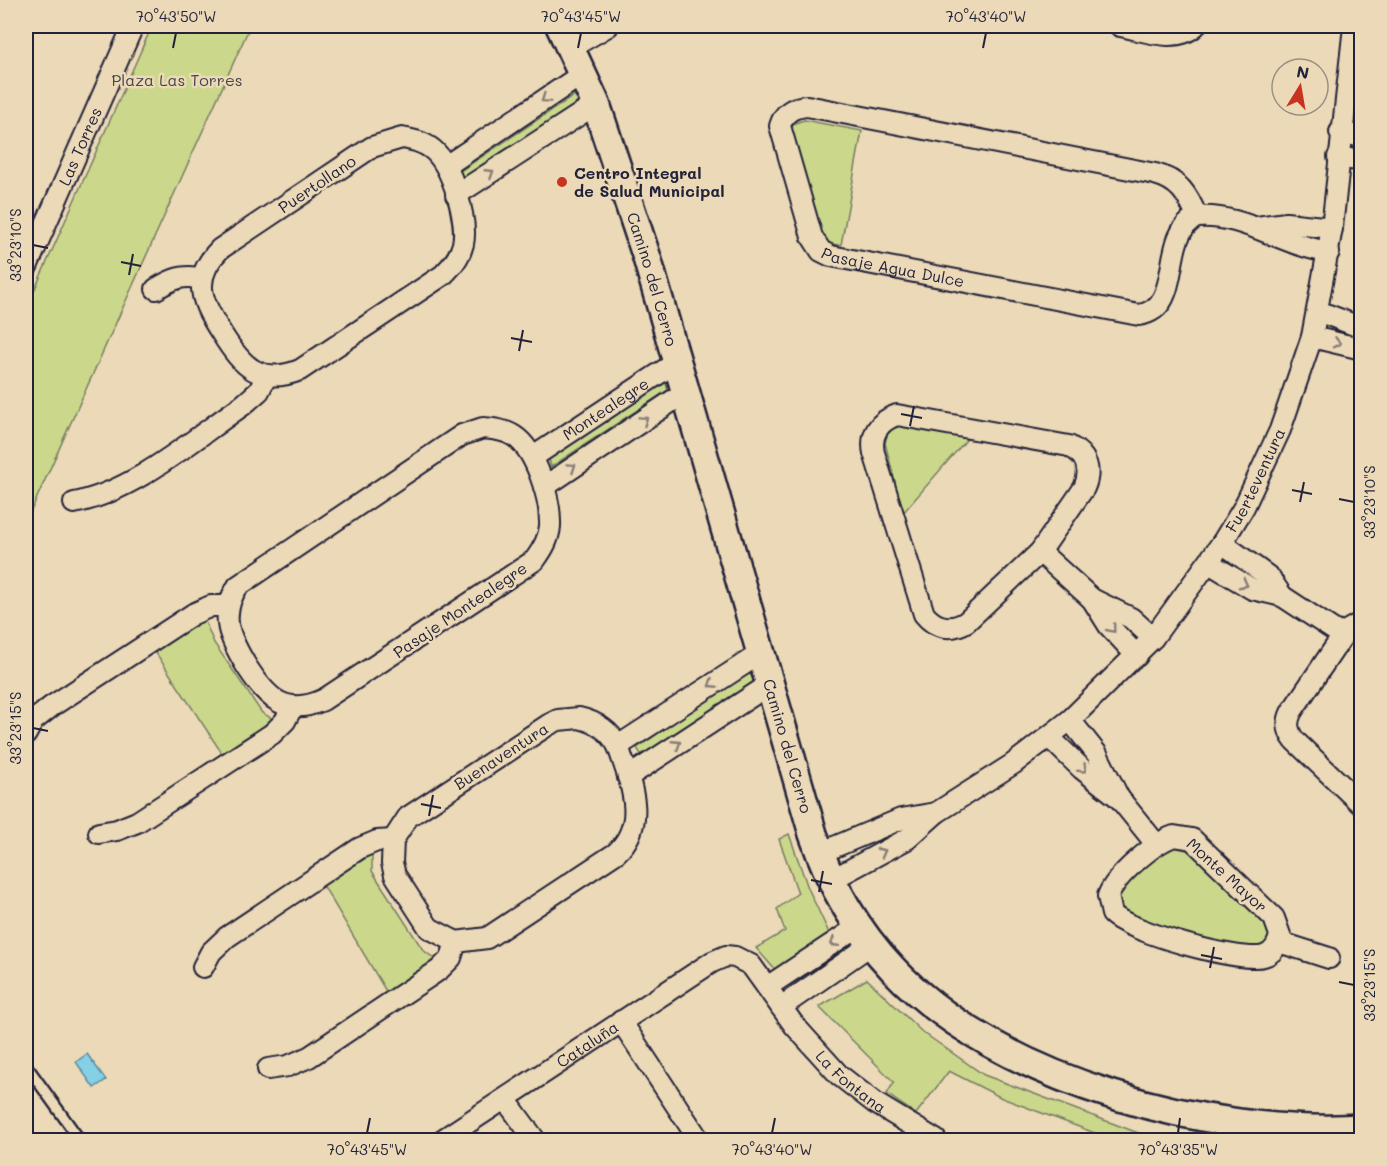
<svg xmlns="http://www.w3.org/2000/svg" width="1387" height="1166" font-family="Mali,sans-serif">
<rect width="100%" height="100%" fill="#ecd9b7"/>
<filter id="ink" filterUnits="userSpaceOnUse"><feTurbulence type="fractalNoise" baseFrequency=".0167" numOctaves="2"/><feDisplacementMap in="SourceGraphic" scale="12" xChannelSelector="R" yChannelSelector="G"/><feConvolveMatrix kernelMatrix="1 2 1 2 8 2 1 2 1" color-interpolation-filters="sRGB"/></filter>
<g filter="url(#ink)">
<!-- green -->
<g fill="#cbd88b" stroke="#767d63" stroke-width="1.5">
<polygon points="152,26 250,26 26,522 26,309"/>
<polygon points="578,93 580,101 462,179 460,171"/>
<polygon points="804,120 862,131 841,245 828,244 821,235 790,130 795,123"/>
<polygon points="665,381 668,390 551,467 549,459"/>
<polygon points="899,424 967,439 903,513 885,443 889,428"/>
<polygon points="203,617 214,643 262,713 273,719 223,755 154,650"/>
<polygon points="748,672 756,682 644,759 637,748"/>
<polygon points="789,834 808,888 829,933 777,972 756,948 785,931 777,909 798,893 779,839"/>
<path d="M1169,846L1191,851L1262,919L1270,932L1267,944L1261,948H1245C1207,938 1144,931 1115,904L1120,887Z"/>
<polygon points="372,854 372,871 423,950 435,959 387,993 323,885"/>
<polygon points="867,979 921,1031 984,1075 1157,1140 1108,1138 1002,1098 949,1071 916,1114 887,1094 894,1082 819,1007"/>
</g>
<!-- water -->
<polygon fill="#85d0e5" stroke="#5d8aa1" stroke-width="1.5" points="87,1054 106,1080 94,1088 76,1062"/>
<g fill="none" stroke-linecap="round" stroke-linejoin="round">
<!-- lane casing -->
<g stroke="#22223b" stroke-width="14">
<g id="lane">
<polyline points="26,1065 80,1140"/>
<polyline points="26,1138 27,1140"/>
</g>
</g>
<!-- street casing -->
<g stroke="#22223b" stroke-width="24">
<g id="street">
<path d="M1120,26C1143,30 1176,44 1195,26"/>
<polyline points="572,47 608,26"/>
<polyline points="1340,132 1362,137"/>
<path d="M402,138C413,140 423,142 432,149C452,165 468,220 463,244C460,257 452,266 443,275L300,370C260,386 242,366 222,334C202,303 190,279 220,249L372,147Z"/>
<polyline points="1338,157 1362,161"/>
<polyline points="446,166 584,73"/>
<polyline points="456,195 596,104"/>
<path id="s1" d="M1197,217C1188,195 1179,180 1155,174L807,106C793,107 784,112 780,126L812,237L821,251L831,256L1139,315C1186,308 1158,235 1197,217C1243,213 1283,246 1329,252"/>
<polyline points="1257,227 1286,223 1332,228"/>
<path id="s2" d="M26,269L133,26"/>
<path d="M156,289C172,279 183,274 202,279"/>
<polyline points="1318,311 1362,328"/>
<polyline points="1312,337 1362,349"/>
<path d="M897,415L1069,446C1087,455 1092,470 1084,488L1040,552L966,622C951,631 935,628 924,614L874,453C870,434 879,421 897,415Z"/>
<path d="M483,428C494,429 505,430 514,436C536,450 551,500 550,526C549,539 543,549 535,560L323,700C285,717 267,698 247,667C230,639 218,616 238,586L462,435Z"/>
<path id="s3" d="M533,457L678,361"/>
<polyline points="544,487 687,391"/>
<path d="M74,503C135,491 192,440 243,405L259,391L267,375"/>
<polyline points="1222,543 1269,577 1282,596"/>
<polyline points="1040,552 1092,599 1131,618 1153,638"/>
<polyline points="1209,563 1252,589 1282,596 1343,636"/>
<polyline points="1092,599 1109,626 1137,656"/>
<path d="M1362,622L1346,631L1292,711C1286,722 1287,731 1295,741L1362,805"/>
<path d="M579,718C597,722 609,730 618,746C630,783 649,822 616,853L487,938L456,942L429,928L395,875L392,863L393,840L408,817L548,725L558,720Z"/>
<polyline points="1070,720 1097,754 1119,798 1156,844"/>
<polyline points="26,734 33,721 52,706 193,614 211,606 227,606"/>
<polyline points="1049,737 1082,769 1119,798"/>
<polyline points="618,746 761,653"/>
<polyline points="628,777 770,684"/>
<polyline points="99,833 117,830 137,822 272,734 285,721 293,706"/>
<path d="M1174,836L1192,839L1274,918L1280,935C1278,945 1274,953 1264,956C1240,963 1130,932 1112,914L1108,896C1115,876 1154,843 1174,836Z"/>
<polyline points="820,853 901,819 936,813"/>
<path id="s4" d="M831,880L907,839L936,813L1013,764L1070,720L1153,638L1222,543L1244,507L1280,430L1312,337L1332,228L1354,26"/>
<polyline points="1279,942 1329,958"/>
<polyline points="203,967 211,952 227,937 360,848 377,841 393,840"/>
<polyline points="767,987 859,926"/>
<polyline points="781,1007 872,944"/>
<polyline points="621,1021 699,1140"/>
<polyline points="268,1069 288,1066 309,1057 439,970 451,958 456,942"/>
<polyline points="505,1099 535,1140"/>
<path id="s5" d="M442,1140L712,962L726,956L735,957L751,965L794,1025L839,1075L875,1103L936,1140"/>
</g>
</g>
<!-- secondary casing -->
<g stroke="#22223b" stroke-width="32">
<g id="secondary">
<path id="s6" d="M560,26L596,104L647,258L813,834C830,884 856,930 893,969C998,1081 1212,1138 1362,1128"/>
</g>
</g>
<!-- lane -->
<use href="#lane" stroke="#ecd9b7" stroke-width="9"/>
<!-- street -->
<use href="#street" stroke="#ecd9b7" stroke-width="20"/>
<!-- secondary -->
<use href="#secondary" stroke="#ecd9b7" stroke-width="27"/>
</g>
<!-- one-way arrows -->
<defs><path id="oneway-chevron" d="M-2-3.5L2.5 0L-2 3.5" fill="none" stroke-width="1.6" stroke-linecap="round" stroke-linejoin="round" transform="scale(1.5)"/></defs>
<g stroke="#877e79">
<use href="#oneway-chevron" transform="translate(545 99) rotate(146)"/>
<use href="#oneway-chevron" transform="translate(490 173) rotate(-33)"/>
<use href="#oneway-chevron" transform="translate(1337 343) rotate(14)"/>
<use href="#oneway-chevron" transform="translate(644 420) rotate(-34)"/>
<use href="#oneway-chevron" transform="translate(572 467) rotate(-34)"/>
<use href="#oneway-chevron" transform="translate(1244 584) rotate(28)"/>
<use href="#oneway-chevron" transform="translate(1112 629) rotate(51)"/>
<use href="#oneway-chevron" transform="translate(712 684) rotate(147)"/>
<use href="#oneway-chevron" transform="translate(677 744) rotate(-33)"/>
<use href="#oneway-chevron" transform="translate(1083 769) rotate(44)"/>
<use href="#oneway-chevron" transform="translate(882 852) rotate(-28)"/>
<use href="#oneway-chevron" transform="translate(834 943) rotate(147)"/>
</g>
</g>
<!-- ticks -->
<path fill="none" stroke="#22223b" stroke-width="2" d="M173,48L176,33M578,48L581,33M983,48L986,33M33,245L48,248M121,262L141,266M129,275L133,254M511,338L532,342M519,351L523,330M901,414L922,418M910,426L914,406M1292,490L1312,494M1339,499L1354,502M1300,502L1304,482M33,728L48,731M421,804L441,808M429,816L433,795M811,880L832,884M819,892L823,871M1201,955L1222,959M1210,968L1214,947M1339,982L1354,985M367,1133L370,1118M772,1133L775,1118M1178,1133L1180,1118"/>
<!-- markers -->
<circle fill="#c8321e" stroke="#ecd9b7" stroke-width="2" cx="562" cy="182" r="6"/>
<g text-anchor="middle" stroke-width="5" stroke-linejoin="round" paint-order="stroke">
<!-- park labels -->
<g font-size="16" fill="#44464b" stroke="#ecd9b7">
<text x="177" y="86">Plaza Las Torres</text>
</g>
<!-- street labels -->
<g font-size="16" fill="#22223b" stroke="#ecd9b7">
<text dy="6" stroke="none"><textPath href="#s2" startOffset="134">Las Torres</textPath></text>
<text transform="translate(317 184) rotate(-34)" y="6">Puertollano</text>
<text dy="6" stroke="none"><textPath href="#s1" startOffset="660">Pasaje Agua Dulce</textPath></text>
<text dy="6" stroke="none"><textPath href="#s6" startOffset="270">Camino del Cerro</textPath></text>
<text dy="6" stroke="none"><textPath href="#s3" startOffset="87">Montealegre</textPath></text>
<text dy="6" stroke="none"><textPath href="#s4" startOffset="594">Fuerteventura</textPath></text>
<text transform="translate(460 610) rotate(-34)" y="6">Pasaje Montealegre</text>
<text dy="6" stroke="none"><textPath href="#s6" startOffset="756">Camino del Cerro</textPath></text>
<text transform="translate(501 756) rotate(-33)" y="6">Buenaventura</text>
<text transform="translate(1227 875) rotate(42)" y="6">Monte Mayor</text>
<text dy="6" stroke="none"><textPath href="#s5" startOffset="174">Cataluña</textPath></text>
<text dy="6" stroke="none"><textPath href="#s5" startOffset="520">La Fontana</textPath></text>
</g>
<!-- poi labels -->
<g font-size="16" font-weight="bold" fill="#22223b" stroke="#ecd9b7" text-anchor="start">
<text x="574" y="179">Centro Integral<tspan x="574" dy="18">de Salud Municipal</tspan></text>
</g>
</g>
<!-- margin -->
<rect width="1387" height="1166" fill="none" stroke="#ecd9b7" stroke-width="66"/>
<!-- north arrow -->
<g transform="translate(1300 87) rotate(11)"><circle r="28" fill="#ecd9b7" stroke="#9b9085" stroke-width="1.5"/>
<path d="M0-4.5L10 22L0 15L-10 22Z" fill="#c8321e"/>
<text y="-9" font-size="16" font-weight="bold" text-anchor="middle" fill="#22223b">N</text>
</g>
<rect x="33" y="33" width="1321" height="1100" fill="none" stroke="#22223b" stroke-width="2"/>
<g font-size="15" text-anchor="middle" fill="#22223b">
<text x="176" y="22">70°43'50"W</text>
<text x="581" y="22">70°43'45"W</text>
<text x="986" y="22">70°43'40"W</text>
<text transform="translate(16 245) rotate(-90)" y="5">33°23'10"S</text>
<text transform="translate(1370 502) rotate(-90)" y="5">33°23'10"S</text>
<text transform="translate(16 728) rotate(-90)" y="5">33°23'15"S</text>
<text transform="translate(1370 985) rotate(-90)" y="5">33°23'15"S</text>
<text x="367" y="1155">70°43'45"W</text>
<text x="772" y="1155">70°43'40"W</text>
<text x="1178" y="1155">70°43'35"W</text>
</g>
</svg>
